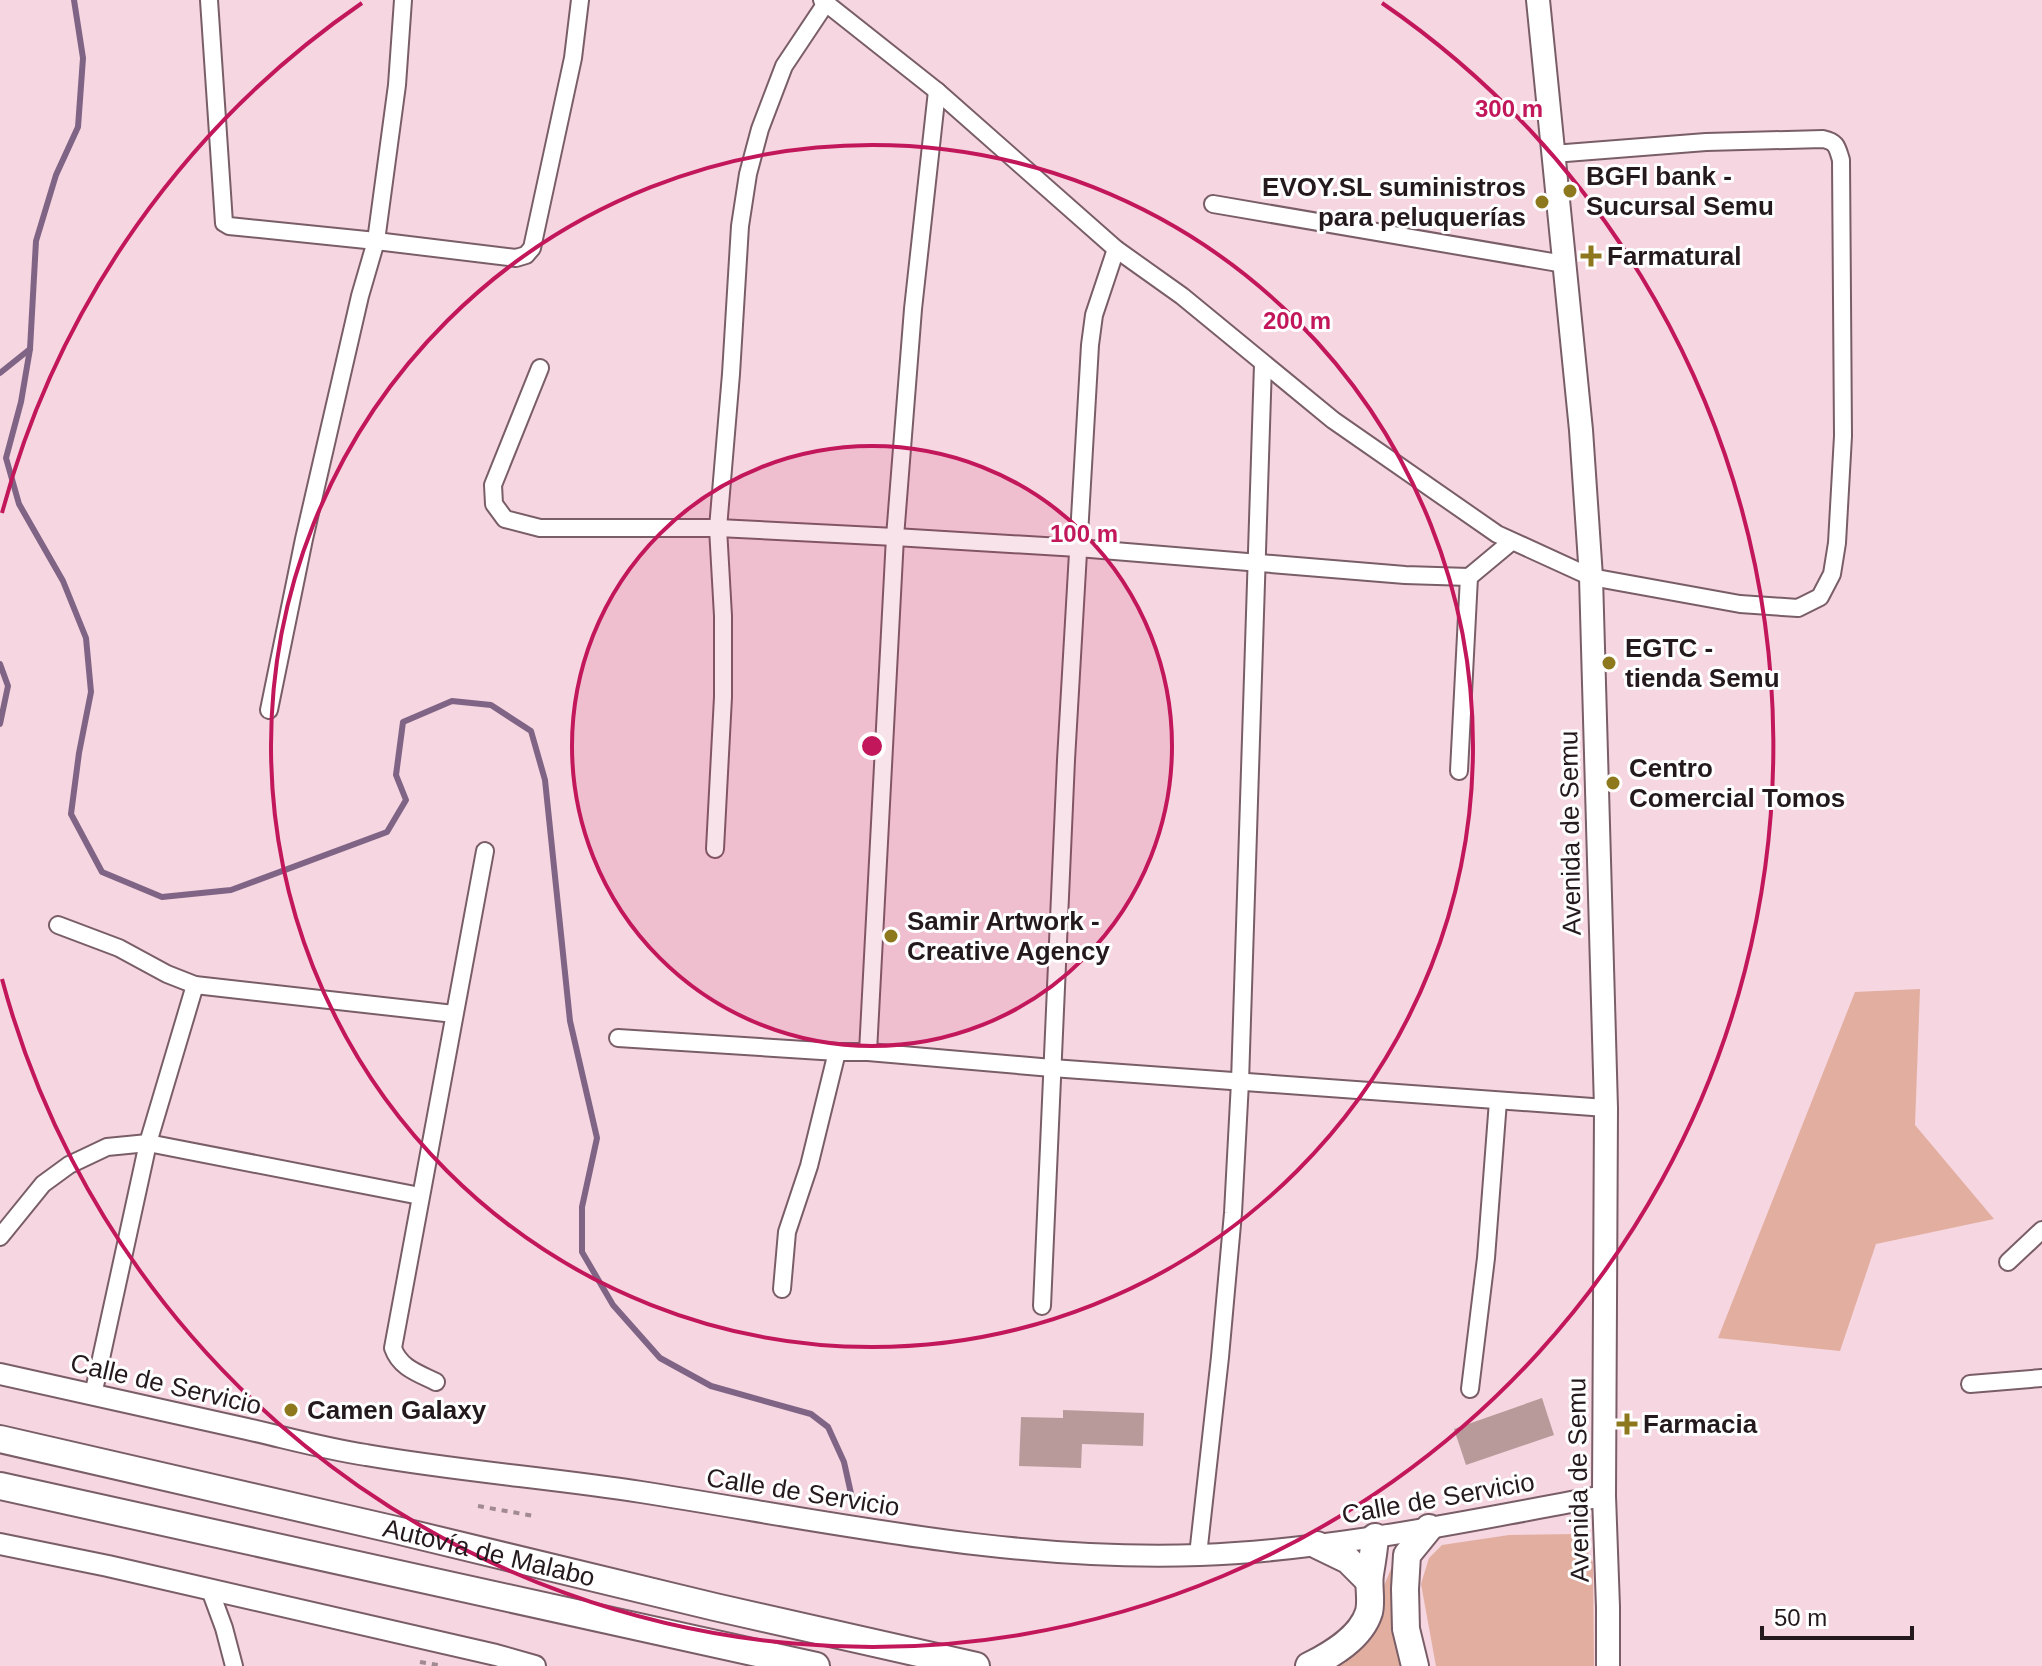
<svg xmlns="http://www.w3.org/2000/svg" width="2042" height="1666" font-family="Helvetica,sans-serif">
<rect width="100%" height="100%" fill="#f6d6e0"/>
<!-- green -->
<g fill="#e2ae9f">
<polygon points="1920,989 1915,1125 1994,1219 1876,1244 1840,1351 1718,1338 1855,992"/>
<polygon points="1577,1534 1593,1562 1594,1666 1436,1666 1421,1584 1429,1558 1442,1545 1509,1535"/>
<polygon points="1393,1564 1409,1666 1325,1666 1363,1636"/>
</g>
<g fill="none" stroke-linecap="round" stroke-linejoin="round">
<!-- stream -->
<g stroke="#806486" stroke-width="6">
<polyline points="74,0 83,58 78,127 56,175 36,241 30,349 21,402 6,458 19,504 63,581 86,638 91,692 79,753 71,814 102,872 162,897 231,890 387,832 406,800 396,775 403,722 452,701 491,705 531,731 545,780 570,1021 597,1138 582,1207 582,1252 613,1305 660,1358 711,1386 811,1414 828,1427 844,1462 854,1507"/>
<polyline points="0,373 30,349"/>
<polyline points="0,664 8,686 0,724"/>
</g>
</g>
<!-- building -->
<g fill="#b99a9a">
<polygon points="1542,1398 1554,1435 1466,1465 1454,1429"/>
<polygon points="1063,1410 1144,1413 1143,1446 1082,1444 1081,1468 1019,1466 1021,1417 1063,1418"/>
</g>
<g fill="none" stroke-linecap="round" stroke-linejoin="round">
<!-- minor casing -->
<g stroke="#795e67" stroke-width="20">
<g id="minor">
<polyline points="209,0 224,223 229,226 376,241 516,258 526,255 532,248 573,58 580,0"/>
<path d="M822,0L937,91L1116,249L1182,296L1333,420L1497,534L1591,577L1740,604L1798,608L1820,597L1832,574L1837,543L1843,436L1841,160C1837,147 1837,142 1823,139L1706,142L1553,154"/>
<polyline points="1213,204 1564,264"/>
<polyline points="540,368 493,485 494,504 505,519 540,528 718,528 895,537 1078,548 1405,575 1469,577 1511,542"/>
<polyline points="269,710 304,539 360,296 376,241 397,85 403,0"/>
<polyline points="1459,771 1469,577"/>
<polyline points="715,849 723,697 723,616 718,528 731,374 740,226 748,174 760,129 784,66 826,3"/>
<polyline points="58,925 119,948 167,974 195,985 454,1014"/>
<polyline points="618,1038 837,1052 868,1052 1052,1068 1606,1108"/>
<polyline points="868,1052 895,537 913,309 937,91"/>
<polyline points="0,1237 43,1184 69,1165 107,1147 148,1143 420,1196"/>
<polyline points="2008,1262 2042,1230"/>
<polyline points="782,1289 787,1232 809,1166 837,1052"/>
<polyline points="1042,1306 1066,760 1090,345 1094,315 1116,249"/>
<path d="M436,1382C418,1373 400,1368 393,1348L485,851"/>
<polyline points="1970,1384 2042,1378"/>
<polyline points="1470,1389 1486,1258 1498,1101"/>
<polyline points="93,1395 148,1143 195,985"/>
<polyline points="1198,1555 1220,1357 1233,1213 1240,1082 1263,364"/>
<polyline points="210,1590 224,1628 234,1666"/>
</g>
</g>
<!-- tertiary casing -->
<g stroke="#795e67" stroke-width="24">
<g id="tertiary">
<path d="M0,1374C82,1392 165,1411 247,1429C287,1438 326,1449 366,1455C458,1471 550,1478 641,1492C826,1521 1013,1562 1200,1555C1336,1550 1470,1520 1604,1496"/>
<polyline points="0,1544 108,1566 496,1655 535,1666"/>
</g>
</g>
<!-- secondary casing -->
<g stroke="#795e67" stroke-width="26">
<polyline id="secondary" points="1538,0 1581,430 1591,577 1606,1108 1604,1496 1608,1607 1608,1666"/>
</g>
<!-- trunk casing -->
<g stroke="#795e67" stroke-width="30">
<g id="trunk">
<path id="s1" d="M0,1439L396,1530L715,1607L976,1666"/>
<polyline points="0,1486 816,1666"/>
<polyline points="1317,1545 1348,1560 1369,1581"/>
<path d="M1309,1666C1331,1655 1361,1638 1369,1612C1372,1600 1368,1587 1370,1574C1372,1562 1374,1550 1375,1537"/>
<polyline points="1415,1666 1406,1629 1405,1589 1407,1555 1429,1528"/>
</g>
</g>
<!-- path -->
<g stroke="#a18a91" stroke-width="4" stroke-dasharray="6 6" stroke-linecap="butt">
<polyline points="478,1506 534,1516"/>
<polyline points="420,1662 443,1666"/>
</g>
<!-- minor -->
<use href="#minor" stroke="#fff" stroke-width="16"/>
<!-- tertiary -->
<use href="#tertiary" stroke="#fff" stroke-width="20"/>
<!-- secondary -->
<use href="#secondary" stroke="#fff" stroke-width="22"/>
<!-- trunk -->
<use href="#trunk" stroke="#fff" stroke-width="26"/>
</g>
<!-- distance rings -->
<circle cx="872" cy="746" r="300" fill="#c2185b" fill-opacity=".12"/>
<g fill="none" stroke="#c2185b" stroke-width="4">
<circle cx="872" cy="746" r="300"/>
<circle cx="872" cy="746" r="601"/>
<path d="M2 513A901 901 0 0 1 362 3M1382 3A901 901 0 1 1 2 979"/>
</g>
<!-- markers -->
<g fill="#8e781e" stroke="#fff" stroke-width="3">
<circle cx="1570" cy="191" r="8"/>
<circle cx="1542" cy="202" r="8"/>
<path d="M1587 244h8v8h8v8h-8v8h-8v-8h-8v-8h8z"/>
<circle cx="1609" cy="663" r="8"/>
<circle cx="1613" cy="783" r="8"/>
<circle cx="891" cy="936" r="8"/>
<circle cx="291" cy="1410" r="8"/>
<path d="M1623 1412h8v8h8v8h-8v8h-8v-8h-8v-8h8z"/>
</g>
<g text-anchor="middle" stroke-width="6" stroke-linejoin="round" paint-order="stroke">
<!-- poi labels -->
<g font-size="26" font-weight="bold" fill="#24191d" stroke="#fff" text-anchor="start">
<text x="1586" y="185">BGFI bank -<tspan x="1586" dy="30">Sucursal Semu</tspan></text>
<text x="1526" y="196" text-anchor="end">EVOY.SL suministros<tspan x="1526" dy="30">para peluquerías</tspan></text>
<text x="1607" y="265">Farmatural</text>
<text x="1625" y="657">EGTC -<tspan x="1625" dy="30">tienda Semu</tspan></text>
<text x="1629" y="777">Centro<tspan x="1629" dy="30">Comercial Tomos</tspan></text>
<text x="907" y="930">Samir Artwork -<tspan x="907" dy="30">Creative Agency</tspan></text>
<text x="307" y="1419">Camen Galaxy</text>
<text x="1643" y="1433">Farmacia</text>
</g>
<!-- street labels -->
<g font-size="26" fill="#24191d" stroke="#fff">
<text transform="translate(1570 833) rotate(-91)" y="9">Avenida de Semu</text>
<text transform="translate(166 1384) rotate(13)" y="9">Calle de Servicio</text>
<text transform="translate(1578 1480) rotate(-91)" y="9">Avenida de Semu</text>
<text transform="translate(803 1492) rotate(9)" y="9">Calle de Servicio</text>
<text transform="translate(1438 1498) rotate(-10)" y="9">Calle de Servicio</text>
<text dy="9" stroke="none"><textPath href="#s1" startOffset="502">Autovía de Malabo</textPath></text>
</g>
</g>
<circle cx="872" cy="746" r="12" fill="#c2185b" stroke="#fff" stroke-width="4"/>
<g font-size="24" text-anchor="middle" font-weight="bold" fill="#c2185b" stroke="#fff" stroke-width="6" stroke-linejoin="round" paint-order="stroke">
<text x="1509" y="117">300 m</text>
<text x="1297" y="329">200 m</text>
<text x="1084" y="542">100 m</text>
</g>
<!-- scale -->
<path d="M1762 1626v12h150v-12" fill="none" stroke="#24191d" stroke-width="4"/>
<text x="1774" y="1626" font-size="24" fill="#24191d" stroke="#ffffff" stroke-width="6" paint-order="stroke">50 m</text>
</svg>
